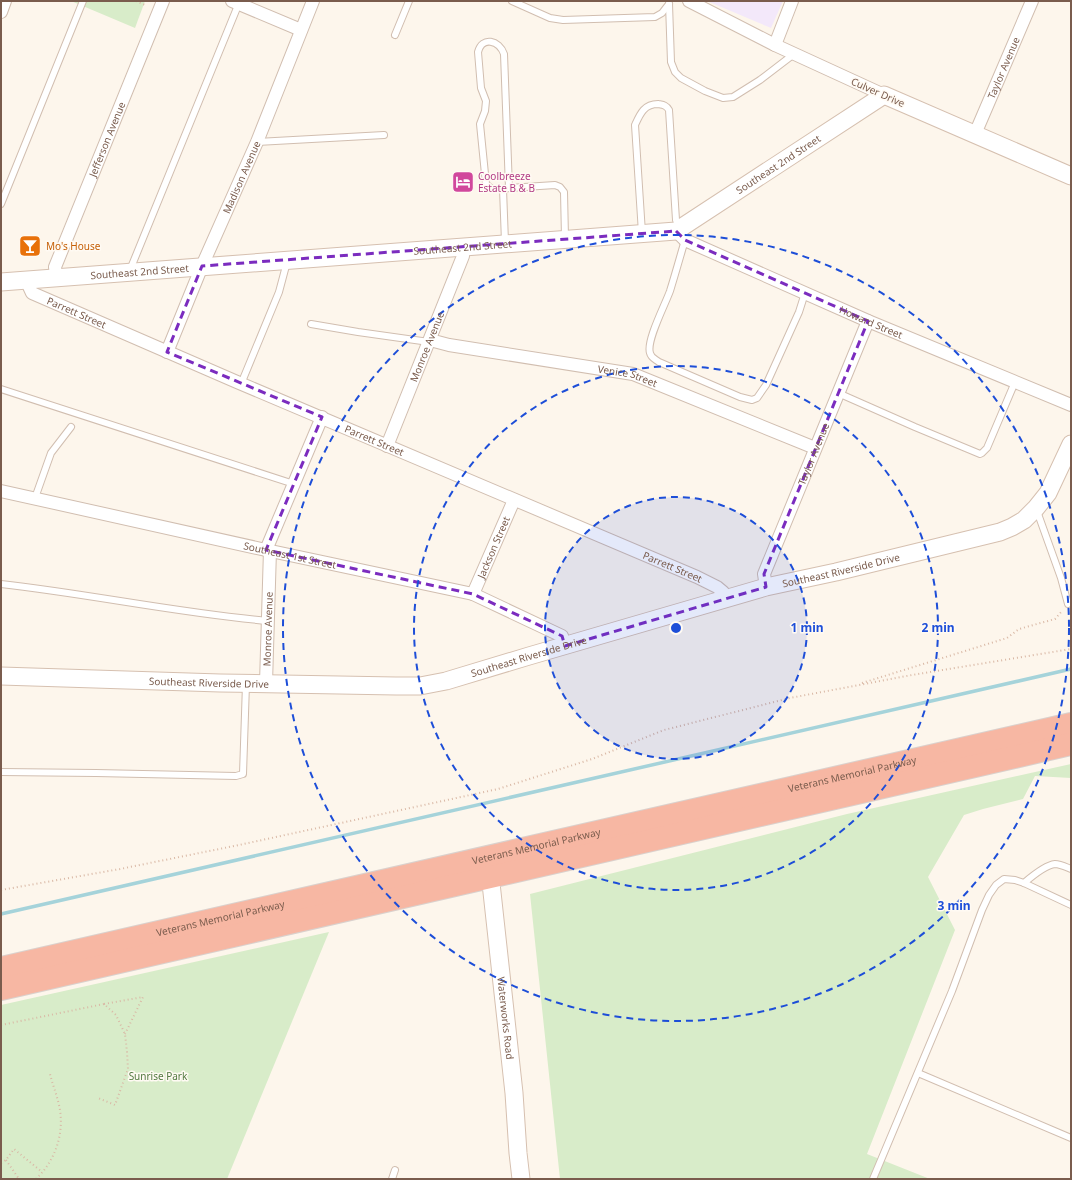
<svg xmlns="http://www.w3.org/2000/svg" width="1072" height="1180" font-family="'Noto Sans',sans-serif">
<rect width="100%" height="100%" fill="#fdf6ec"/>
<!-- education -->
<polygon fill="#f3e8fa" points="707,1 783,1 771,28"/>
<!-- green -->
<g fill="#d8ecc9">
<polygon points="71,1 145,1 135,28"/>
<polygon points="1071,764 1071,778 1035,776 1023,799 983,809 964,815 928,877 955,930 867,1154 930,1179 560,1179 530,894 847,814"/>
<polygon points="329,932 227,1179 1,1179 1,1005"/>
</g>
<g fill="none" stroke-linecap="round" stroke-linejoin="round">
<!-- stream -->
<polyline stroke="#a5d3da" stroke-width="3.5" points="1,914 1071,669"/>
<!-- lane casing -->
<g stroke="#d1beb0" stroke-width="8">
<g id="lane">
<polyline points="512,1 550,18 563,20 655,17 662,13 669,4"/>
<polyline points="669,4 671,62 675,72 681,78 705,91 723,98 733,97 760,80 794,54"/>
<polyline points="395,35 409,1"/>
<polyline points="257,142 384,135"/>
<path d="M503,189H492L486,184L480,124L485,111L486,101L481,88L478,52C482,36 499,40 504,54L509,188"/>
<polyline points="1,204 83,1"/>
<path d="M642,233L635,125C640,114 644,104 658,104C663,105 666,105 669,110L676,220L679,227"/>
<path d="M685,240C680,257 675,275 670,291C665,305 646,341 650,353C651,358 655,359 659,362L740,397L752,400L757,398L766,385L799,312L805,293"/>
<polyline points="505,242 503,189 509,188 555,185 560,187 564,192 565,238"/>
<polyline points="130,270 239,3"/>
<polyline points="311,324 358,332 429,342"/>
<polyline points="241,384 279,292 287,262"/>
<polyline points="1,389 294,484"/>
<polyline points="838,393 915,427 980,454 982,453 987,448 1015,382"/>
<polyline points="35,498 51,453 71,427"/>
<polyline points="1037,511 1061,578 1068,604"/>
<path d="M1,584C90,594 178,613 268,621"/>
<polyline points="1,772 96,773 236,776 243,774 246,684"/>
<path d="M1024,883C1031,877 1045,865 1055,864C1060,864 1066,867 1071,869"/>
<polyline points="918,1073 1071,1138"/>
<polyline points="392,1179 395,1170"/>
<polyline points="873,1179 952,991 982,910 989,895 996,885 1004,879 1015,880 1024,883 1071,905"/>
</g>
</g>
<!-- street casing -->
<g stroke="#d1beb0" stroke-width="14">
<g id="street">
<polyline points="232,1 301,30"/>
<polyline points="689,1 775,45 884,95"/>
<polyline points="1,12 5,1"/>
<polyline points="775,45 792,1"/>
<path id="s1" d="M975,134L1032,1"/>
<path id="s2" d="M676,231L685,240L868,321L1071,405"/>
<path id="s3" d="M56,277L55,267L163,1"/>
<path id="s4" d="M26,280L32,293L237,382L697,577L717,587L723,592L725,599"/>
<path id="s5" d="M430,340L449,345L633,374L815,448"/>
<path id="s6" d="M167,352L202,266L257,142L313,1"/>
<path id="s7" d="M387,446L463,256L462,247"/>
<path id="s8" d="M1,491L266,550L473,594L562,636L565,646"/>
<polyline points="266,550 322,417"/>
<path id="s9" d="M766,587L764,574L868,321"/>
<path id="s10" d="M473,594L514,500"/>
<path id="s11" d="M266,683L270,550"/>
</g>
</g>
<!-- secondary casing -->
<g stroke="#d6c0b0" stroke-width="19">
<g id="secondary">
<path id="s12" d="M1,282L676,231L884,95L1071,176"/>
<path id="s13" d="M1,676L220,683L396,686H420L446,681L529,656L766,587L836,572L1000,532L1012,527L1024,520L1036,508L1048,493L1071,444"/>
<path id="s14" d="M489,865L514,1093L518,1153L521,1179"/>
</g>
</g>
<!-- highway casing -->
<g stroke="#dad1cd" stroke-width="24">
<g id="highway">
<path id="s15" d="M1,968L1071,724"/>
<polyline points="1,989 1071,744"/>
</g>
</g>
<!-- path -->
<g stroke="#d9b8a5" stroke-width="2" stroke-dasharray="1 3" stroke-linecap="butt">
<polyline points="136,1 145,5"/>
<polyline points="862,683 1007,638 1019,629 1055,619 1062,611"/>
<polyline points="1,890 120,869 239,845 498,789 592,759 664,730 790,698 912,675 1071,649"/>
<polyline points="104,1004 143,997 125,1034"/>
<polyline points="1,1025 104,1004 116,1015 125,1034 127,1052 128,1069 115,1105 98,1098"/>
<polyline points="6,1160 19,1179"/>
<polyline points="1,1163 6,1160 14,1149 42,1172"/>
<polyline points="1,1178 1,1179"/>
<path d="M36,1179C54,1162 64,1136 60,1110C58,1098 53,1086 50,1074"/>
</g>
<!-- lane -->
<use href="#lane" stroke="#fff" stroke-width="6"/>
<!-- street -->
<use href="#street" stroke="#fff" stroke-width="12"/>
<!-- secondary -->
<use href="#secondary" stroke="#fff" stroke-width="17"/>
<!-- highway -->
<use href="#highway" stroke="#f7b7a3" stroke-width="22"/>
</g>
<!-- marked area -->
<path fill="none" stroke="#7b2cbf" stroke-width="3" stroke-dasharray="8 5" stroke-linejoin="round" d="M676,231L685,240L868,321L764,574L766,587L565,646L562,636L473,594L266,550L322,417L167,352L202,266Z"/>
<!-- distance rings -->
<circle cx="676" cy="628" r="131" fill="#1d4ed8" fill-opacity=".12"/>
<g fill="none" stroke="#1d4ed8" stroke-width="2" stroke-dasharray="7 5">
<circle cx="676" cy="628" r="131"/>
<circle cx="676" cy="628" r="262"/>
<circle cx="676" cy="628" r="393"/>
</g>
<!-- icons -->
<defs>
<g id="hotel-square" transform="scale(1.15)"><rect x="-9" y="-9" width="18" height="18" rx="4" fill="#d1479c" stroke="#fffaf3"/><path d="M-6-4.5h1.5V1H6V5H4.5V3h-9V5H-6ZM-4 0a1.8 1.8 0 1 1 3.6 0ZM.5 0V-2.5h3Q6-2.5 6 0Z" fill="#fff"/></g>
<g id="bar-square" transform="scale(1.15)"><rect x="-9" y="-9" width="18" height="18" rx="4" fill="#e8710a" stroke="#fffaf3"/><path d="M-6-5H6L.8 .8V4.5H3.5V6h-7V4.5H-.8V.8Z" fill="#fff"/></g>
</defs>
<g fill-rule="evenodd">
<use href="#hotel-square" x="463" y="182"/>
<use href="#bar-square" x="30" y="246"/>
</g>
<g text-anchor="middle" stroke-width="3" stroke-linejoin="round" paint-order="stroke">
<!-- street labels -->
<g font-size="10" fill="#7a5c4d" stroke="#fffaf3">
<text dy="4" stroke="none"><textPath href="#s1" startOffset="72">Taylor Avenue</textPath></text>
<text transform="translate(878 92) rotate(24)" y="4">Culver Drive</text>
<text dy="4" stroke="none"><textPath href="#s3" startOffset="148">Jefferson Avenue</textPath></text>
<text dy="4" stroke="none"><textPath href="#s12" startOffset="799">Southeast 2nd Street</textPath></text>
<text dy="4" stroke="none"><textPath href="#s6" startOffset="190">Madison Avenue</textPath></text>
<text dy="4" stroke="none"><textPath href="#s12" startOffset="463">Southeast 2nd Street</textPath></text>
<text dy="4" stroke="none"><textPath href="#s12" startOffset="139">Southeast 2nd Street</textPath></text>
<text dy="4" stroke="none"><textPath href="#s4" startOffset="63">Parrett Street</textPath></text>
<text dy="4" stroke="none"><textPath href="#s2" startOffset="216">Howard Street</textPath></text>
<text dy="4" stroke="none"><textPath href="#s7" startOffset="107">Monroe Avenue</textPath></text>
<text dy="4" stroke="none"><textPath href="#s5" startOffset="201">Venice Street</textPath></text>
<text dy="4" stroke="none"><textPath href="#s4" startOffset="387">Parrett Street</textPath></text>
<text dy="4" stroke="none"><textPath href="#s9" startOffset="143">Taylor Avenue</textPath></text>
<text dy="4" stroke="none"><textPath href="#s10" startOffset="51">Jackson Street</textPath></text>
<text dy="4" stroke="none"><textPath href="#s8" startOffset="296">Southeast 1st Street</textPath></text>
<text dy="4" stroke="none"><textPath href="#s4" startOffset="711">Parrett Street</textPath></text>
<text dy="4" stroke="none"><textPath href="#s13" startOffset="856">Southeast Riverside Drive</textPath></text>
<text dy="4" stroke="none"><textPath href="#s11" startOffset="54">Monroe Avenue</textPath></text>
<text dy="4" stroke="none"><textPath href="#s13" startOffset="532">Southeast Riverside Drive</textPath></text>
<text dy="4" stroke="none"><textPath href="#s13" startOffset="208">Southeast Riverside Drive</textPath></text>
<text dy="4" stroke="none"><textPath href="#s15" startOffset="873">Veterans Memorial Parkway</textPath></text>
<text dy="4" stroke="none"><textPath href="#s15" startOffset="549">Veterans Memorial Parkway</textPath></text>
<text dy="4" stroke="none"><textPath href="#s15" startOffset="225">Veterans Memorial Parkway</textPath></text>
<text dy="4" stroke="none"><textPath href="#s14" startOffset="154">Waterworks Road</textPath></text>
</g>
<!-- hotel labels -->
<g font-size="10" fill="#b23c85" stroke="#fffaf3" text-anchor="start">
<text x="478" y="180">Coolbreeze<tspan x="478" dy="12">Estate B &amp; B</tspan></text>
</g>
<!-- food labels -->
<g font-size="10" fill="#c56008" stroke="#fffaf3" text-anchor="start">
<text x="46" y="250">Mo's House</text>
</g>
<!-- park labels -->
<g font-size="10" fill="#537a41" stroke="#fffaf3">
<text x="158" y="1080">Sunrise Park</text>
</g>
</g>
<circle cx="676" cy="628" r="6" fill="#1d4ed8" stroke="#fffaf3" stroke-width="2"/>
<g font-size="12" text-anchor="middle" font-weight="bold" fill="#1d4ed8" stroke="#fffaf3" stroke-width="3" stroke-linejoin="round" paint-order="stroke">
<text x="807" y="632">1 min</text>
<text x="938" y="632">2 min</text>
<text x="954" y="910">3 min</text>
</g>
<!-- border -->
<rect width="1072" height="1180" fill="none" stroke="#7a5c4d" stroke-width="4"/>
</svg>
